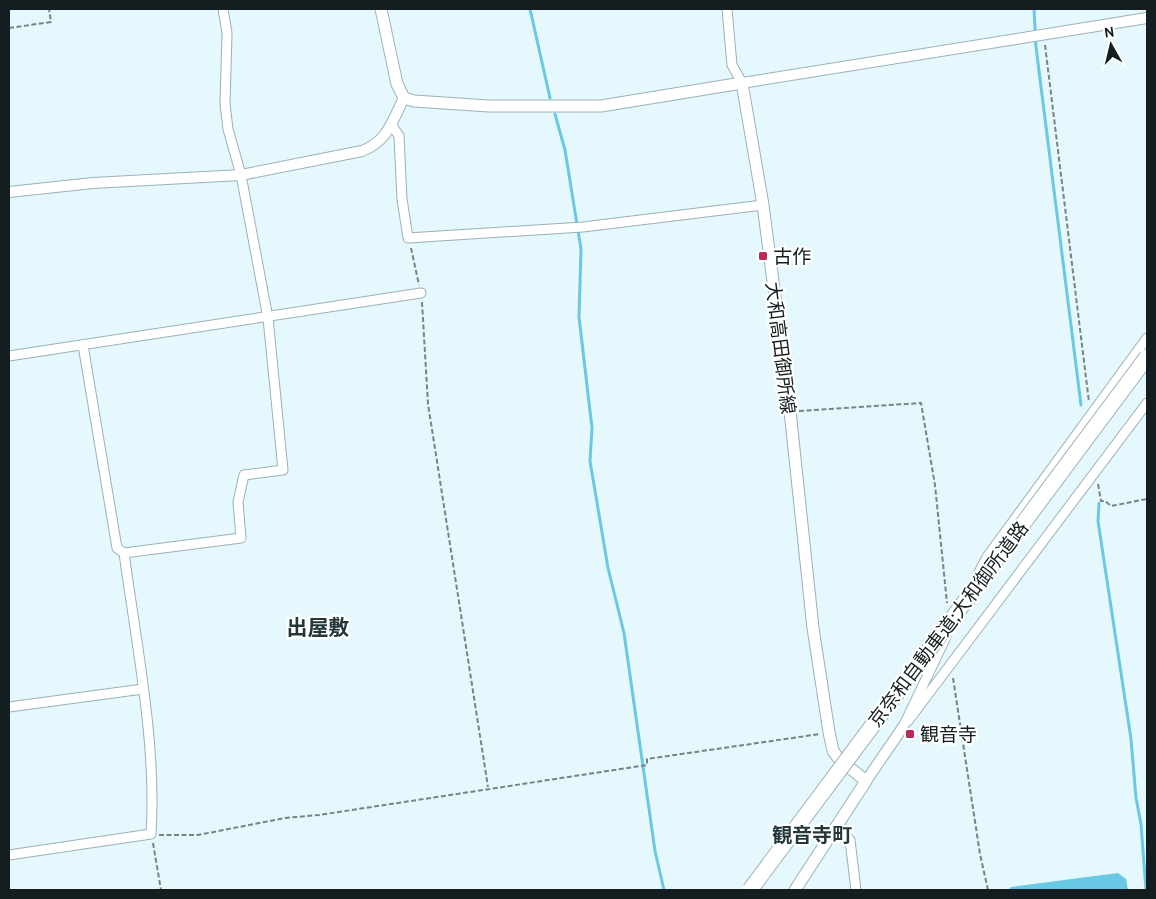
<svg xmlns="http://www.w3.org/2000/svg" width="1156" height="899" font-family="Cabin,'Noto Sans JP',sans-serif">
<rect width="100%" height="100%" fill="#e5f8fe"/>
<!-- water -->
<polygon fill="#69c8e3" points="1118,873 1126,879 1128,890 1008,890 1011,887"/>
<g fill="none" stroke-linecap="round" stroke-linejoin="round">
<!-- stream -->
<g stroke="#69c8e3" stroke-width="3">
<polyline points="530,9 550,98"/>
<polyline points="1034,9 1036,47 1081,405"/>
<polyline points="555,114 565,150 581,249 579,317 592,428 590,461 608,568 624,633 655,851 664,890"/>
<polyline points="1099,503 1098,521 1131,739 1136,798 1141,824 1146,890"/>
</g>
<!-- minor casing -->
<g stroke="#9ab1b8" stroke-width="11">
<g id="minor">
<polyline points="727,9 732,65 742,83"/>
<polyline points="391,124 399,136 402,199 408,238 583,227 763,205"/>
<polyline points="9,356 421,293"/>
<polyline points="124,553 241,538 238,502 244,475 283,470 268,318 241,175 228,129 225,104 227,33 223,9"/>
<polyline points="977,576 987,557 1147,338"/>
<polyline points="9,707 143,689"/>
<polyline points="908,721 1147,403"/>
<polyline points="903,727 946,637"/>
<polyline points="835,827 850,840 856,890"/>
<path d="M9,855L151,834C157,745 136,642 124,553L117,548L83,345"/>
</g>
</g>
<!-- tertiary casing -->
<g stroke="#9ab1b8" stroke-width="12">
<g id="tertiary">
<polyline points="742,83 1147,18"/>
<path d="M9,192L93,183L241,175L362,151C388,141 392,121 404,98"/>
<polyline points="866,781 903,727"/>
</g>
</g>
<!-- secondary casing -->
<g stroke="#9ab1b8" stroke-width="13">
<polyline id="secondary" points="381,9 397,84 404,98 414,101 489,106 601,106 742,83 763,205 790,411 813,628 829,732 833,751 839,759 866,781 795,890"/>
</g>
<!-- path -->
<g stroke="#768488" stroke-width="2" stroke-dasharray="5 2.5" stroke-linecap="butt">
<polyline points="9,28 51,22 49,9"/>
<polyline points="1045,45 1089,402"/>
<polyline points="411,248 419,285"/>
<polyline points="422,302 428,404 488,787"/>
<polyline points="799,411 921,403 935,485 947,603"/>
<polyline points="1098,484 1101,501 1105,501 1111,506 1147,499"/>
<polyline points="953,678 980,854 988,890"/>
<polyline points="159,835 198,835 285,818 319,815 647,765 647,759 820,734"/>
<polyline points="153,843 161,890"/>
</g>
<!-- minor -->
<use href="#minor" stroke="#fff" stroke-width="9"/>
<!-- tertiary -->
<use href="#tertiary" stroke="#fff" stroke-width="10"/>
<!-- secondary -->
<use href="#secondary" stroke="#fff" stroke-width="11"/>
<!-- motorway-bridge casing -->
<g stroke="#9ab1b8" stroke-width="17" stroke-linecap="butt">
<polyline id="motorway-bridge" points="750,890 1147,357"/>
</g>
<!-- motorway-bridge -->
<use href="#motorway-bridge" stroke="#fff" stroke-width="15"/>
</g>
<!-- markers -->
<g fill="#bb2c57" stroke="#fff" stroke-width="2">
<rect x="758" y="251" width="10" height="10" rx="2.5"/>
<rect x="905" y="729" width="10" height="10" rx="2.5"/>
</g>
<g text-anchor="middle" stroke-width="4.5" stroke-linejoin="round" paint-order="stroke">
<!-- poi labels -->
<g font-size="19" fill="#141d1f" stroke="#fff" text-anchor="start">
<text x="773" y="263">古作</text>
<text x="920" y="741">観音寺</text>
</g>
<!-- street labels -->
<g font-size="19" fill="#141d1f" stroke="#fff">
<text transform="translate(781 348) rotate(83)" y="7">大和高田御所線</text>
<text transform="translate(948 624) rotate(-53)" y="7">京奈和自動車道;大和御所道路</text>
</g>
<!-- neighbourhood labels -->
<g font-size="20" font-weight="bold" fill="#23373d" stroke="#fff">
<text x="812" y="842">観音寺町</text>
</g>
<!-- quarter labels -->
<g font-size="21" font-weight="bold" fill="#23373d" stroke="#fff">
<text x="318" y="635">出屋敷</text>
</g>
</g>
<!-- border -->
<rect width="1156" height="899" fill="none" stroke="#141d1f" stroke-width="20"/>
<!-- north arrow -->
<g transform="translate(1111 45) rotate(352)" stroke="#ffffff" stroke-width="4" paint-order="stroke">
<path d="M0-4L9 19L0 12L-9 19Z" fill="#141d1f"/>
<text y="-8" font-size="14" font-weight="bold" text-anchor="middle" fill="#141d1f">N</text>
</g>
</svg>
